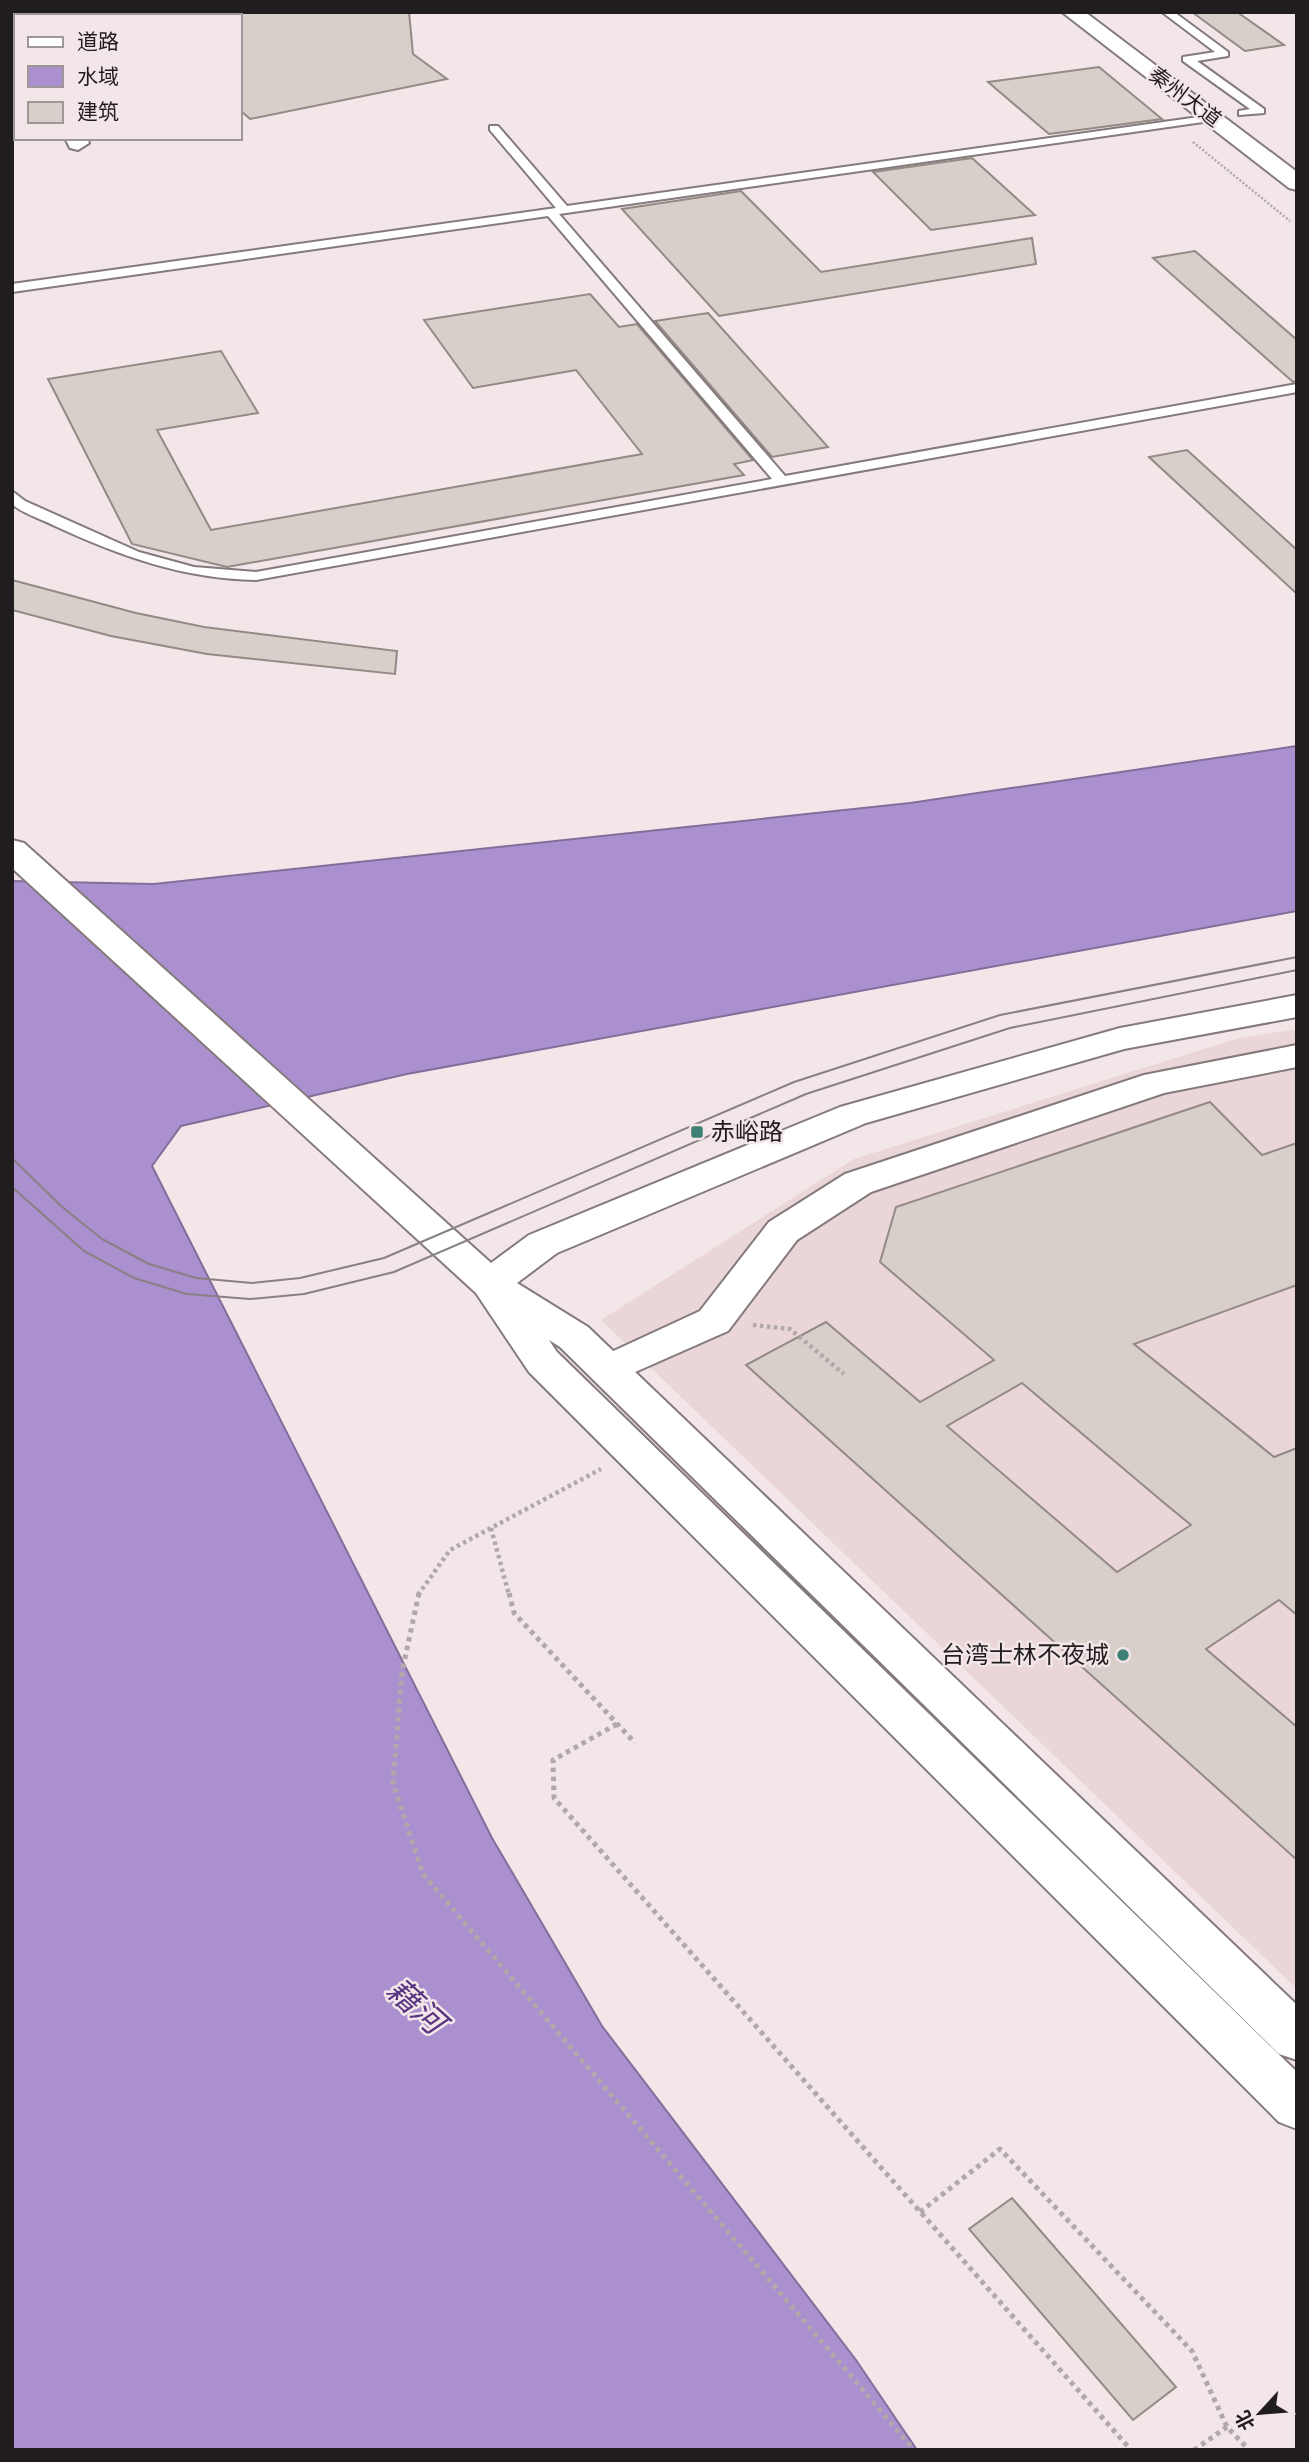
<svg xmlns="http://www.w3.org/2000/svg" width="1309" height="2462" font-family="'Source Serif 4','Noto Sans SC',serif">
<rect width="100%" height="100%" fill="#f2e6e8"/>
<!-- built -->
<polygon fill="#ead6d8" points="1297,1029 1297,1989 601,1320 854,1159 1239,1038"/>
<!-- water -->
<polygon fill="#ab90d0" stroke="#826e9b" stroke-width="2" points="1297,746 1297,911 407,1074 181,1126 152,1166 492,1838 602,2026 856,2360 917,2450 12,2450 12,881 154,884 910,803"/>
<!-- building -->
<g fill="#d8ceca" stroke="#938a86" stroke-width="2" fill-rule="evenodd">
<polygon points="240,12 409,12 413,54 447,79 250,119 240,110"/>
<polygon points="1192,12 1237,12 1284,45 1245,51"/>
<polygon points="1099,67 1162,119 1049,134 988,82"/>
<polygon points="972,158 1035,215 931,230 873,172"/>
<polygon points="741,191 821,272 1032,238 1036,264 719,316 622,209"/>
<polygon points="1195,251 1297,340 1297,381 1293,382 1153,258"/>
<polygon points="590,294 619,327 637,324 753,460 734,464 744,475 227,567 132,544 48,379 221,351 258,413 157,430 211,530 642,454 576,370 473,388 424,320"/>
<polygon points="708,313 828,447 772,457 655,321"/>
<polygon points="1187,450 1297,550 1297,594 1149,457"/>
<polygon points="12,580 136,613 204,627 397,651 395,674 207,654 111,636 12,610"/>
<path d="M1210,1102L1262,1155L1297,1143V1285L1134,1344L1274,1457L1297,1448V1615L1279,1600L1206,1649L1297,1727V1860L746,1365L826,1322L920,1402L994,1360L880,1262L896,1207ZM1022,1383L1163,1502L1191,1525L1117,1572L947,1426Z"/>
<polygon points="1012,2198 1176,2387 1133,2420 969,2229"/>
</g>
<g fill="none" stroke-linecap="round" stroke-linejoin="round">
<!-- lane casing -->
<g stroke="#847a7b" stroke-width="4">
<g id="lane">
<polygon points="1162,12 1174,12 1228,52 1228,56 1197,61 1264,109 1264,113 1239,115 1239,111 1250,109 1183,61 1183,57 1215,52"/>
<path d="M1213,115L1217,116V120L559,214L785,476L1297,384V392L256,580C184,579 120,556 55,526C42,519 23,514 12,504V491L25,501L139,552L194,567L256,572L772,479L548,216L12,292V284L556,208L490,130V126H498L567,206Z"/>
</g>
</g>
<!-- street casing -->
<g stroke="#847a7b" stroke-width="4">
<g id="street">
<polygon points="12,12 23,12 25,16 16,16 16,25 12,24"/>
<polygon points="65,138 87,138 89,143 78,150 70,148"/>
<polygon points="1297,1045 1297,1067 1164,1093 871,1192 797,1240 728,1331 608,1384 594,1380 588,1370 594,1360 700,1311 769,1222 845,1174 1144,1075"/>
</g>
</g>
<!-- secondary casing -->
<g stroke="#847a7b" stroke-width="4">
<polygon id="secondary" points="12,840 24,843 491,1263 529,1235 840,1107 1120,1028 1297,995 1297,1017 1124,1049 866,1123 557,1253 517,1283 588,1327 1297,2005 1297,2060 1279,2054 560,1347 549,1340 557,1352 1297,2072 1297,2129 1279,2122 529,1372 476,1293 12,868"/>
</g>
<!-- highway casing -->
<g stroke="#847a7b" stroke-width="4">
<polygon id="highway" points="1062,12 1085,12 1297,172 1297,190 1289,188"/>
</g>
<!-- path-far2 -->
<polyline stroke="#b1a8a9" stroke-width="2.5" stroke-dasharray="2 2" stroke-linecap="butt" points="1193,142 1290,221"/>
<!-- path-far1 -->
<g stroke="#b1a8a9" stroke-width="4.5" stroke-dasharray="3.5 3.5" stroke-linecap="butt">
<polyline points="753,1325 790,1329 844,1374"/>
<polyline points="491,1528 509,1595"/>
<polyline points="418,1595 450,1550 601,1469"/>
</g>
<!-- path -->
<g stroke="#b1a8a9" stroke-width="5" stroke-dasharray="4.5 4.5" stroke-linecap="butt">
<polyline points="419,1593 402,1672 393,1783 423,1874 914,2450"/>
<polyline points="509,1593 514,1613 635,1743"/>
<polyline points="617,1724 553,1760 554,1798 1131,2450"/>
<polyline points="920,2212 1000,2149 1192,2351 1227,2427 1249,2450"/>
<polyline points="1194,2450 1227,2427"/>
</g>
<!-- lane -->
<use href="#lane" fill="#fff" fill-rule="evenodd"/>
<!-- street -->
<use href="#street" fill="#fff" fill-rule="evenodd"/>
<!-- secondary -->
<use href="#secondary" fill="#fff" fill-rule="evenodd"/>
<!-- highway -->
<use href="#highway" fill="#fff" fill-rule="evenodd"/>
<!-- tram -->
<g stroke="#888082" stroke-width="2">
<polyline points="12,1158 61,1206 102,1239 149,1264 196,1278 252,1283 300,1278 384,1258 794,1082 1000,1015 1297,957"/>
<polyline points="12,1187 84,1251 134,1278 187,1294 250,1299 304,1294 394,1272 806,1094 1010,1028 1297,970"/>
</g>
</g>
<!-- markers -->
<g fill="#3e8174" stroke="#f2e6e8" stroke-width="2.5">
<rect x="690" y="1125" width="14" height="14" rx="3.5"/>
<circle cx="1123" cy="1655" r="7"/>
</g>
<g text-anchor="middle" stroke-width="5" stroke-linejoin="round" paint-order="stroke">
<!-- far-street labels -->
<g font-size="21" fill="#211d1e" stroke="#f2e6e8">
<text transform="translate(1185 97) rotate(37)" y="7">秦州大道</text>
</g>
<!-- poi labels -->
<g font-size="24" fill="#211d1e" stroke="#f2e6e8" text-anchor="start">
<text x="711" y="1140">赤峪路</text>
<text x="1109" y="1663" text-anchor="end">台湾士林不夜城</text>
</g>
<!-- near-water labels -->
<g font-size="32" font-style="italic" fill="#593581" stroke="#f2e6e8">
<text transform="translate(416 2006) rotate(42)" y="11">藉河</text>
</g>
</g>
<!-- border -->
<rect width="1309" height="2462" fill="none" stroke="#211d1e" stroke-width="28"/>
<!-- legend -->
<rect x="14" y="14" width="228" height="126" fill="#f2e6e8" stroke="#9e9697" stroke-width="2"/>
<rect x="28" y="37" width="35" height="10" fill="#ffffff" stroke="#9e9697" stroke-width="2"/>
<text x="77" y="49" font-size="21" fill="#211d1e">道路</text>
<rect x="28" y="66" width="35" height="21" fill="#ab90d0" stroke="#9e9697" stroke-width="2"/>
<text x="77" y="84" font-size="21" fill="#211d1e">水域</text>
<rect x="28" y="102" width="35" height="21" fill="#d8ceca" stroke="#9e9697" stroke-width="2"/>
<text x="77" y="119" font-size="21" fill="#211d1e">建筑</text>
<!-- north arrow -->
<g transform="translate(1260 2413) rotate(244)" stroke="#f2e6e8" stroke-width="5" paint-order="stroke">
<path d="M0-5L12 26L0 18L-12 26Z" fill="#211d1e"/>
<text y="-10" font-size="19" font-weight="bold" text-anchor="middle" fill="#211d1e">北</text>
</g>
</svg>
